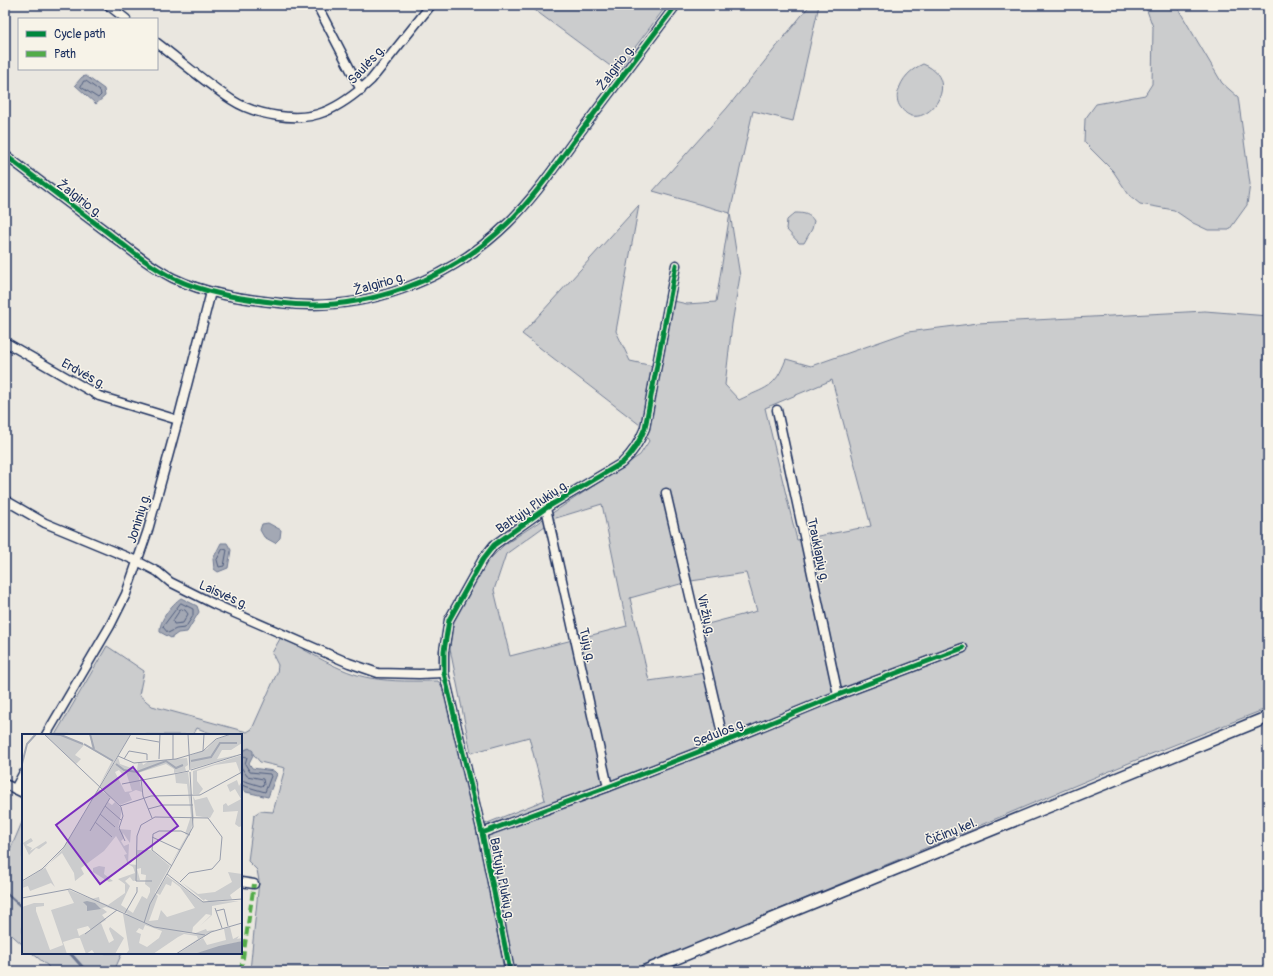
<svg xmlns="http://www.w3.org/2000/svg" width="1273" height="976" font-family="Pangolin,sans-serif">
<rect width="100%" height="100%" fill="#eae7e0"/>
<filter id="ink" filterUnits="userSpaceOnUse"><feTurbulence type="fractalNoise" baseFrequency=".025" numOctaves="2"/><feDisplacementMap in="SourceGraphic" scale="8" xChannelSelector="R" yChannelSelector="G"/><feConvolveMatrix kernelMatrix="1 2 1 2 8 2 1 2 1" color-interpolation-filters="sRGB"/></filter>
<g filter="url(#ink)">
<!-- green -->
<g fill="#cbcccd" stroke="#737e96" fill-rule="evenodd">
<polygon points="528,5 667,5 617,71"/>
<path d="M810,5H819L793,121L753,111L730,213L740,276L732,324L725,385L739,400C766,387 775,389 786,359L811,366L908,332L978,323L1205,311L1268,316V708L1141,758L632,971H514L485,824L545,800L529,737L471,753L450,649L452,621L485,564L504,545L640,455L649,441L640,425L522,334L639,205L616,331L630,361L653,366L665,299L687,304L716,302L730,213L653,191L727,108ZM832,380L871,526L797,540L765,408ZM602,504L627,626L510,656L494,590L506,554L556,518ZM746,573L757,611L700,626L712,672L649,681L630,598L691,581Z"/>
<polygon points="1145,5 1176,5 1222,83 1238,97 1250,184 1247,205 1229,230 1208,230 1193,223 1174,210 1140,204 1129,195 1113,171 1084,142 1085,119 1096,104 1145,95 1152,84 1153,27"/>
<path d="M923,64C967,81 922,136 902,109C898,105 896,98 898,92C902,78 910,70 923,64Z"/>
<path d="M795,213C804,213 810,214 814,221L812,229L804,243H799L786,229L787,220Z"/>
<path d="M281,637C308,651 340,673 370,678C393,682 416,681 438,681L446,692L483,853L504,971H250L259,881L257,870L248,861L254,815L260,811L273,812L285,768L260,762L249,749L241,750V735H215L197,728L193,735H55L107,646L144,671L139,695L152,706L247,732L252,729L277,673L278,665L272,653Z"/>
<polygon points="23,820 23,945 5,929 5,862"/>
<polygon points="32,953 122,953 114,971 50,971 48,966"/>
</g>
<!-- water -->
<g fill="#a3a8b4" stroke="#6d7892">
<polygon points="86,76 104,89 105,96 96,104 75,85 82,77"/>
<polygon points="268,523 281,530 280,538 275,543 264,537 260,530 262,524"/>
<polygon points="221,543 227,543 231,550 228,568 218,572 214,569 213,559"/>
<path d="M181,598L197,606L199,612L187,632L178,633L171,638L160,632C159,620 172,604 181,598Z"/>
<polygon points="249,748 253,751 253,755 249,763 252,768 274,771 277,774 268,797 246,792 241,788 241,757 243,751"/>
</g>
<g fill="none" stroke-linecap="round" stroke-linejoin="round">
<!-- shore -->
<g stroke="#515f80" stroke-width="1">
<polygon points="84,81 86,81 100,91 101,95 98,98 81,87"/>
<polygon points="223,549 227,550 224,566 219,567 217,560"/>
<polygon points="181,603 193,609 193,616 185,628 176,629 168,633 163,627"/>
<polygon points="181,609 185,610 188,614 183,623 174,624 173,621"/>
<polyline points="241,756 247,757 245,764 250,772 270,774 271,776 265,792 241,785"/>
<polyline points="241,767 247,776 263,779 264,785 261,786 241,780"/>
</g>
<!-- stream -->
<g stroke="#6d7892" stroke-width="3">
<polyline points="5,892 23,908"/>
<polyline points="70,953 86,971"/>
</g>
<!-- minor casing -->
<g stroke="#1b2f5e" stroke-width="11">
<g id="minor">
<polyline points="108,5 126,19"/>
<polyline points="317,5 361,90"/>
<path d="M157,43C182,62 206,83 232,100C255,115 298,123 324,112C342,105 357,93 371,80L431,5"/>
<path d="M5,155C39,181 73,206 107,232C128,248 149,266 173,278C206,294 243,299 280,303C363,313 448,282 508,223C537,195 560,159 584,127C615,86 645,46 676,5"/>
<polyline points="5,342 99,396 178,420"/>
<polyline points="777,410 838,695"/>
<polyline points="666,493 724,742"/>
<polyline points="5,500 45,523 137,561 158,572 170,582 214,604 349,663 378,673 419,674 444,673"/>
<polyline points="546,508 608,787"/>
<polyline points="46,735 110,626 126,594 148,530 178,420 211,292"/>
<polyline points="5,784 23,793"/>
<polyline points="15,789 23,774"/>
<polyline points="482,833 608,787 724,742 838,695 963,648"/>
<polyline points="241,882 254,884"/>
<path d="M510,971L482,833L444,673V651L449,620L483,559L494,545L546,508L622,463C633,453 639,443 645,428L676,265"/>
</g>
</g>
<!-- secondary casing -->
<g stroke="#1b2f5e" stroke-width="14">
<polyline id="secondary" points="645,971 1268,717"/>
</g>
<!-- minor -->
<use href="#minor" stroke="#f7f3e8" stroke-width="8"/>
<!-- secondary -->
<use href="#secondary" stroke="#f7f3e8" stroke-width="11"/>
<!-- quiet -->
<polyline stroke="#52ab49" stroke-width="4" stroke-dasharray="8 4" stroke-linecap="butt" points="241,971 254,884"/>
<!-- cycleway casing -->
<g stroke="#f7f3e8" stroke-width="8">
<g id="cycleway">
<path d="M5,155C39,181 73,206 107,232C128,248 149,266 173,278C206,294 243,299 280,303C363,313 448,282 508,223C537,195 560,159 584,127C615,86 645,46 676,5"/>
<polyline points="482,833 608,787 724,742 838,695 963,648"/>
<path d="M510,971L482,833L444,673V651L449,620L483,559L494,545L546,508L622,463C633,453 639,443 645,428L676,265"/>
</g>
</g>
<!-- cycleway -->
<use href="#cycleway" stroke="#00873e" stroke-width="5"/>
</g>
</g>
<g text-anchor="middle" stroke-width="3" stroke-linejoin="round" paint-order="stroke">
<!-- street labels -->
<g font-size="13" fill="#1b2f5e" stroke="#f7f3e8">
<text transform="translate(366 64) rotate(-47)" y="5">Saulės g.</text>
<text transform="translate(615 67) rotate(-53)" y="5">Žalgirio g.</text>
<text transform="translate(80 198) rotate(37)" y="5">Žalgirio g.</text>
<text transform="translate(379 283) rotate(-16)" y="5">Žalgirio g.</text>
<text transform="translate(84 373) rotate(29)" y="5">Erdvės g.</text>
<text transform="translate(532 506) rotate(-34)" y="5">Baltųjų Plukių g.</text>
<text transform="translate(138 518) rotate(-73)" y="5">Joninių g.</text>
<text transform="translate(819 550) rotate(78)" y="5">Trauklapių g.</text>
<text transform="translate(224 594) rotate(24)" y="5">Laisvės g.</text>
<text transform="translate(707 615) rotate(77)" y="5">Viržių g.</text>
<text transform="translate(588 645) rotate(77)" y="5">Tujų g.</text>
<text transform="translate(719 732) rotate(-22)" y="5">Sedulos g.</text>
<text transform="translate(951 831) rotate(-22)" y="5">Čičinų kel.</text>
<text transform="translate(503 879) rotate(79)" y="5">Baltųjų Plukių g.</text>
</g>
</g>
<!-- overview -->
<g transform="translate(22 734)">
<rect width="220" height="220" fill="#eae7e0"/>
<path d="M22,0L41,1L70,14L68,0H109L77,52ZM62,11L90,27L77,52L54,30L59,25L53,21ZM209,0H220V9L209,16H200L195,25L220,20L169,35L167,22L185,15L193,6ZM220,21V44L214,28L193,31L175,37V47L181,55L177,60H171V37ZM96,23L98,30L115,36L116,29L120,28L121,31L127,27L165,24L166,31L163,33L164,37L152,39V35L144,30L116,39L120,58L114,56L107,59L110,66L98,71L88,63L86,68L90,71L93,68L100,75L96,95L109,96L108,109L101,99L102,104L99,107L102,112L107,110L106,130L115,131V116H129L148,132L133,159L136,162L127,187L136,186L139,176L145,183L173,174L158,153L150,147L149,152L144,150L138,161L134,159L145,142L181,168L217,167L190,172V181L178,192L189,181L184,180L171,193L170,199L155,198L171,200L184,195L185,197L193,196L155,219L176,205L175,202L162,200L156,203L131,220H104L107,216L101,180H106L69,165L77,163L78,168L86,171L103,159V150L96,145L113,139L111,133L106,130L102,121L105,120L94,102L82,117L59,134L62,140L53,147L52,139L40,119L23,133L33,153L29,149L8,157L6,152L0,154V148L24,133L40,116L77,55L86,61L78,53ZM97,36L100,40L104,38L110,57L103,58L93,38ZM119,134V140L124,141L123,150L128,154V158L125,165L120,162L111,179L99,171L108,152L103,147L108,143L111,147L118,146L115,135ZM123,191L140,197L137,204L125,213L117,209L119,200L114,198L117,194L121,196ZM166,38L172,84L168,100L148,131L165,101L163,100L169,82L165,50L154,49L153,40ZM215,46L217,52L220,47V92L217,93L213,90L216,77L201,78V71L204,69L206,72L219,65L213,55L208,58L205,51ZM171,62L173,66L185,63L192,77L188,84L174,82ZM9,104L11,107L4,111L10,114L8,117L24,107L25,109L17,115L14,114L7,121L1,109ZM77,132L83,133L82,140L91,147L87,148L71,138V134ZM206,138L220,140V152L208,161L210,165L188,168L183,165L182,167L159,148L176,160L193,158L210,148ZM45,155L100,178L84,173L80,174L85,178L80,181L84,186L79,189L87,209L92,206L87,195L88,193L102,204L93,220H73L70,216L64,220L58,204H54L41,208L45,220H1L0,173L12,169H22V172L14,173V177L28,216L41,211L29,176L52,169ZM66,192L69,196L57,202L55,195ZM208,193L211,205L217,202L215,205L220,204V207L172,220H155L181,204L185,211L204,206L202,195Z" fill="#cbcccd" fill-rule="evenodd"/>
<path d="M65,167L73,169L79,175L65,177V172L61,168ZM220,207V220H172L197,212Z" fill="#a3a8b4"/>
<path fill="none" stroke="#a3a8b4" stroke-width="2" d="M29,0L39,1L61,10M68,0L72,15M62,10L91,27M169,27L189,23L198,9H215M0,30L5,10L14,0M94,30L102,36L115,38L144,27L154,34L161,31"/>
<path fill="none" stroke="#979dac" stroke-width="1" d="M22,0L99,73L101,82L97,94L103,107M166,0L168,36M114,4L137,8M181,17L182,0M96,22L112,29L154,25L181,17L194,5L209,0M102,25L107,17L125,20V26M137,25L138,0M151,25V0M169,36L220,20M168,38L171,93L145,140L181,168L220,165M119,45L121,62L130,84M100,50L167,37M83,72L99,86M98,72L129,62L178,61L220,38M126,75L141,71H171M78,80L93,93M73,88L90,103M68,97L88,64M130,103L158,116M150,132L130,116L131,100L137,97H159L168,101M0,147L20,135L42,113L109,0M130,147H114L115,102L119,91L133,83L186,84L200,103L198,126L190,135L167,139L158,148M0,164L48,155L132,193L183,201M193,174L200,194M194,177L202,175L206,192M103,179L115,158V153M122,189L128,170L145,140M63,200L95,176M154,220L189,198L220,189"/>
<path fill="#7b2cbf" fill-opacity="0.15" stroke="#7b2cbf" stroke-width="2" d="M111,33L156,92L78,150L34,91Z"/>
<rect width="220" height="220" fill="none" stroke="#1b2f5e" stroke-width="2"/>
</g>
<!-- margin -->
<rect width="1273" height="976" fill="none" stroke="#f7f3e8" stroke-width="20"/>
<rect x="10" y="10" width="1253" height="956" fill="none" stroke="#1b2f5e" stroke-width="1.5" filter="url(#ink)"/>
<!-- legend -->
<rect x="18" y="18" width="140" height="52" fill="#f7f3e8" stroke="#9fa5b1"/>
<rect x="26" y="31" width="20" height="6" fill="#00873e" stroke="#9fa5b1"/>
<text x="54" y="38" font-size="12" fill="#1b2f5e">Cycle path</text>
<rect x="26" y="51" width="20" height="6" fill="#52ab49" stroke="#9fa5b1"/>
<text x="54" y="58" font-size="12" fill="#1b2f5e">Path</text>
</svg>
